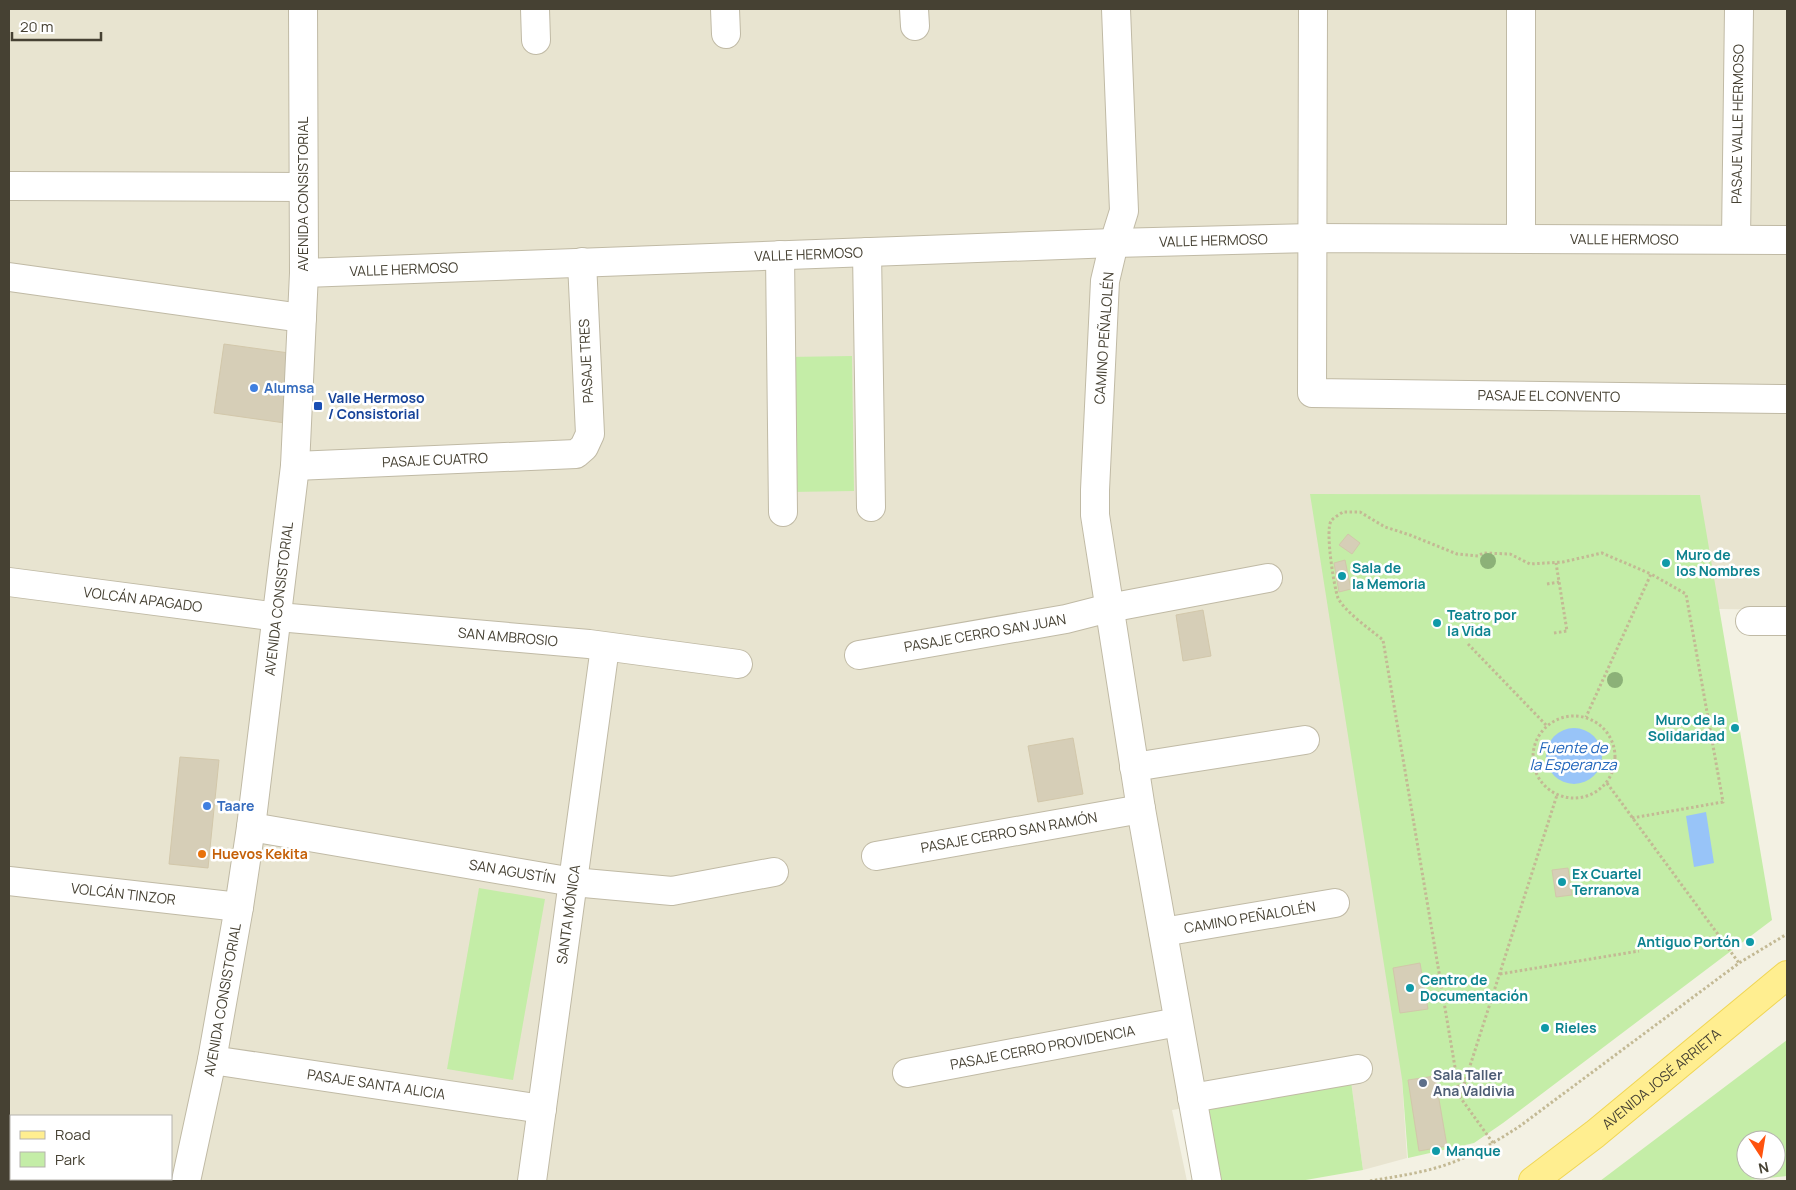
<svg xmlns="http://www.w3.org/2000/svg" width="1796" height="1190" font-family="Manrope,sans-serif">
<rect width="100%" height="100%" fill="#f3f1e3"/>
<!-- residential -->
<path fill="#e8e4d0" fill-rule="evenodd" d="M9,9H1787V610L1719,609L1402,1079L1407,1158L1363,1170L1351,1081L1172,1110L1187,1181H9ZM11,1116H171V1179H11Z"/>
<!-- green -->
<g fill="#c4eda7" fill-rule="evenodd">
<polygon points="852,356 854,491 790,492 787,357"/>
<polygon points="1310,494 1700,495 1772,920 1503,1123 1474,1143 1408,1158 1402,1079"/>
<polygon points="479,888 545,899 513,1080 447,1069"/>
<path d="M1787,1040V1176L1740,1181H1600ZM1746,1140H1776V1170H1746Z"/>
<polygon points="1351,1081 1363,1170 1300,1181 1221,1181 1206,1105"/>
</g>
<!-- water -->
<g fill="#98c4f8">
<circle cx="1574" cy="756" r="28"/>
<polygon points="1706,812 1714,863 1694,867 1686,816"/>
</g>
<!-- building -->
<g fill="#d6ceb7" stroke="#d2c7aa">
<polygon points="224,344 289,353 285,423 214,413"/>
<polygon points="1348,534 1360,543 1352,554 1339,545"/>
<polygon points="1345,560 1351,589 1339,592 1334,563"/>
<polygon points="1203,610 1211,656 1183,661 1176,615"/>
<polygon points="1073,738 1083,794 1038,802 1028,746"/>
<polygon points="180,757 219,760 208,868 169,864"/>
<polygon points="1568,868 1572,895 1556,897 1552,870"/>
<polygon points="1420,963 1428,1009 1400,1013 1393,968"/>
<polygon points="1435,1076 1447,1146 1419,1151 1408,1080"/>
</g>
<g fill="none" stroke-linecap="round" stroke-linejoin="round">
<!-- minor casing -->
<g stroke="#c0baa5" stroke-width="30">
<g id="minor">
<polyline points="535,9 536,40"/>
<polyline points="725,9 726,34"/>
<polyline points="914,9 915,26"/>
<polyline points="1116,9 1124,211 1114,243 1105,281 1095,490 1095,515 1141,809 1207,1181"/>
<path id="s1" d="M1313,9L1312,393L1787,399"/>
<polyline points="1521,9 1521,239"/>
<polyline points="9,186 303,187"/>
<path id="s2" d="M1736,239L1739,9"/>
<polyline points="867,252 871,507"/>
<polyline points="780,255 783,512"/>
<path id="s3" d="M304,273L1114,243L1313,238L1787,240"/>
<polyline points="9,277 302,318"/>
<path id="s4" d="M295,466L576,454L584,447L590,434L582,262"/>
<path id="s5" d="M9,582L278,617L589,644L738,664"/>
<polyline points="1750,621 1787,621"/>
<path id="s6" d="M859,655L1066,619L1109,608L1268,578"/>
<polyline points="1134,767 1305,740"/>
<path id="s7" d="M251,827L573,882L672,891L774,872"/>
<path id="s8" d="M876,856L1141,809"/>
<path id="s9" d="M9,881L239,907"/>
<path id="s10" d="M1163,932L1335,903"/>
<path id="s11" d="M212,1060L542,1109"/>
<path id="s12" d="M907,1073L1178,1022"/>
<polyline points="1192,1098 1358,1069"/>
<path id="s13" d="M186,1181L212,1060L239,907L251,827L295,466L304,273L303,9"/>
<path id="s14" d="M532,1181L605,647"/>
</g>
</g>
<!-- major casing -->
<g stroke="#f0d654" stroke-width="30">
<g id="major">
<path id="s15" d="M1533,1181L1595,1134L1787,975"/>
</g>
</g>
<!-- path -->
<g stroke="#c3b994" stroke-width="3" stroke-dasharray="2.5 2.5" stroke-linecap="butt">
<polyline points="1547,584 1559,582"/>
<polyline points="1554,633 1567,631 1556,563"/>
<polyline points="1468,644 1547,726"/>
<circle cx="1574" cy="757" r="41"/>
<polyline points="1607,783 1739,963"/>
<polyline points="1632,818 1723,802 1686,594 1651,574"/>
<polyline points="1500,974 1639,951"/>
<path d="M1460,1097L1383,640C1371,630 1345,612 1338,598C1334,587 1325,531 1331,521C1333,518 1340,514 1343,512H1360L1385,527L1410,535L1457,554L1478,556L1483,553L1510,554L1530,564L1563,562L1602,553L1651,574L1586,717"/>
<polyline points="1493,1143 1460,1097 1557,795"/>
<path d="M1370,1181C1399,1176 1429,1172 1456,1161C1479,1152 1500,1139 1520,1126L1739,963L1787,934"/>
</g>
<!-- minor -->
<use href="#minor" stroke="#fff" stroke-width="28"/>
<!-- major -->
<use href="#major" stroke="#ffee90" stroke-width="28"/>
</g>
<!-- trees -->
<g fill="#8cb178">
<circle cx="1488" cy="561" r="8"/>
<circle cx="1615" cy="680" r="8"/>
</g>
<!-- markers -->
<g fill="#3f7fe0" stroke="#fff" stroke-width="2">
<circle cx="254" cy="388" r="5"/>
<circle cx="207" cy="806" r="5"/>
</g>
<rect fill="#1a4fb4" stroke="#fff" stroke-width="2" x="313" y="401" width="10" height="10" rx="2.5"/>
<g fill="#0f9aa8" stroke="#fff" stroke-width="2">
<circle cx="1666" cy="563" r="5"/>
<circle cx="1342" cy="576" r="5"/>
<circle cx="1437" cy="623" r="5"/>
<circle cx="1735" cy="728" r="5"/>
<circle cx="1562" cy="882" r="5"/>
<circle cx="1750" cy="942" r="5"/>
<circle cx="1410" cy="988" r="5"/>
<circle cx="1545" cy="1028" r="5"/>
<circle cx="1436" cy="1151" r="5"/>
</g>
<circle fill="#e8710a" stroke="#fff" stroke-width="2" cx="202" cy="854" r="5"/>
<circle fill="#5c6f8a" stroke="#fff" stroke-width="2" cx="1423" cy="1083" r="5"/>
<g text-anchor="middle" stroke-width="5" stroke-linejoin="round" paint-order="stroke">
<!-- street labels -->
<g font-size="14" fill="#464133" stroke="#fff">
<text dy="5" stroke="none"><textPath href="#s2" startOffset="115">PASAJE VALLE HERMOSO</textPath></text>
<text transform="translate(303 194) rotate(-90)" y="5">AVENIDA CONSISTORIAL</text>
<text dy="5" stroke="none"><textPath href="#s3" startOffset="1321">VALLE HERMOSO</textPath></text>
<text dy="5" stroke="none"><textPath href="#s3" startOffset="910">VALLE HERMOSO</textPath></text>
<text dy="5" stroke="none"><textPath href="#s3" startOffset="505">VALLE HERMOSO</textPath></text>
<text dy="5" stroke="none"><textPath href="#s3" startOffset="100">VALLE HERMOSO</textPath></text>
<text transform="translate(1104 338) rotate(-86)" y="5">CAMINO PEÑALOLÉN</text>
<text transform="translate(586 361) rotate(-93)" y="5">PASAJE TRES</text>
<text dy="5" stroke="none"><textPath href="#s1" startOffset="621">PASAJE EL CONVENTO</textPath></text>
<text dy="5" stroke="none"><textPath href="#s4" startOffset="140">PASAJE CUATRO</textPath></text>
<text dy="5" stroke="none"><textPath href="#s13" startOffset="590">AVENIDA CONSISTORIAL</textPath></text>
<text dy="5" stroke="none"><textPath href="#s5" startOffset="135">VOLCÁN APAGADO</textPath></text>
<text dy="5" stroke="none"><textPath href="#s6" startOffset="128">PASAJE CERRO SAN JUAN</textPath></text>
<text dy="5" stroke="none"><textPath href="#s5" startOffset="502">SAN AMBROSIO</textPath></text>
<text dy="5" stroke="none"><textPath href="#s8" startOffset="135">PASAJE CERRO SAN RAMÓN</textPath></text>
<text dy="5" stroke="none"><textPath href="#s7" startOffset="265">SAN AGUSTÍN</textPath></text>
<text dy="5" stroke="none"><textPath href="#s9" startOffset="115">VOLCÁN TINZOR</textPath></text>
<text dy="5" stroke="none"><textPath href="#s14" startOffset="269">SANTA MÓNICA</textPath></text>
<text dy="5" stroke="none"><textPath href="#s10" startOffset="88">CAMINO PEÑALOLÉN</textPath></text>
<text dy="5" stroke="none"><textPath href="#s13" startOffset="185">AVENIDA CONSISTORIAL</textPath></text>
<text dy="5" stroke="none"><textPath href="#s12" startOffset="138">PASAJE CERRO PROVIDENCIA</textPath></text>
<text dy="5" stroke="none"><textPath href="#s15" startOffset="164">AVENIDA JOSÉ ARRIETA</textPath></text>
<text dy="5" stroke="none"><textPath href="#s11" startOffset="166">PASAJE SANTA ALICIA</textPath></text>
</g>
<!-- shop labels -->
<g font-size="14" font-weight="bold" fill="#366cbe" stroke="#fff" text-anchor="start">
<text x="264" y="393">Alumsa</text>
<text x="217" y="811">Taare</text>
</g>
<!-- transit labels -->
<g font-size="14" font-weight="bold" fill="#164399" stroke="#fff" text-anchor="start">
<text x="328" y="403">Valle Hermoso<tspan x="328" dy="16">/ Consistorial</tspan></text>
</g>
<!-- culture labels -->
<g font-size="14" font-weight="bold" fill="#0d838f" stroke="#fff" text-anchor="start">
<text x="1676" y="560">Muro de<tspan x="1676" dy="16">los Nombres</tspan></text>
<text x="1352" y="573">Sala de<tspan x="1352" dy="16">la Memoria</tspan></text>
<text x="1447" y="620">Teatro por<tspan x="1447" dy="16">la Vida</tspan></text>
<text x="1725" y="725" text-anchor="end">Muro de la<tspan x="1725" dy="16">Solidaridad</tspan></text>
<text x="1572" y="879">Ex Cuartel<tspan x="1572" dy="16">Terranova</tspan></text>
<text x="1740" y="947" text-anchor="end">Antiguo Portón</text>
<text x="1420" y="985">Centro de<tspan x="1420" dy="16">Documentación</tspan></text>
<text x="1555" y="1033">Rieles</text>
<text x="1446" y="1156">Manque</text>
</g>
<!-- food labels -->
<g font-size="14" font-weight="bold" fill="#c56008" stroke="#fff" text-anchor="start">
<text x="212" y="859">Huevos Kekita</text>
</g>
<!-- service labels -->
<g font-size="14" font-weight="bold" fill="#4e5e75" stroke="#fff" text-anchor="start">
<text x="1433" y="1080">Sala Taller<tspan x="1433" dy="16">Ana Valdivia</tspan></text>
</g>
<!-- water labels -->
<g font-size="15" font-style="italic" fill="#2166bc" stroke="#fff">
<text x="1573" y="753">Fuente de<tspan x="1573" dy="17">la Esperanza</tspan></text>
</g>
</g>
<!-- border -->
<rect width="1796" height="1190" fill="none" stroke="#464133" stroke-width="20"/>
<!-- legend -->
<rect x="10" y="1115" width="162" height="65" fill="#ffffff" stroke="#b5b3ad"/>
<rect x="20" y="1131" width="25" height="8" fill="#ffee90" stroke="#b5b3ad"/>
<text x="55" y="1140" font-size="15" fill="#464133">Road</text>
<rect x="20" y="1152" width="25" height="15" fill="#c4eda7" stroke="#b5b3ad"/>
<text x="55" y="1165" font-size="15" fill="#464133">Park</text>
<!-- north arrow -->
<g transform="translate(1761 1155) rotate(168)"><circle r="24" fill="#ffffff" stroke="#b5b3ad"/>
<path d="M0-4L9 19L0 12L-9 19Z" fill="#ff530e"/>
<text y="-8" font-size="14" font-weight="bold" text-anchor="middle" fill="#464133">N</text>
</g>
<!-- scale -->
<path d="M12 32v8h89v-8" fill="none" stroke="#464133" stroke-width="2.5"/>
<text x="20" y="32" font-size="15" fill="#464133" stroke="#ffffff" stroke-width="4" paint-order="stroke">20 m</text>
</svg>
